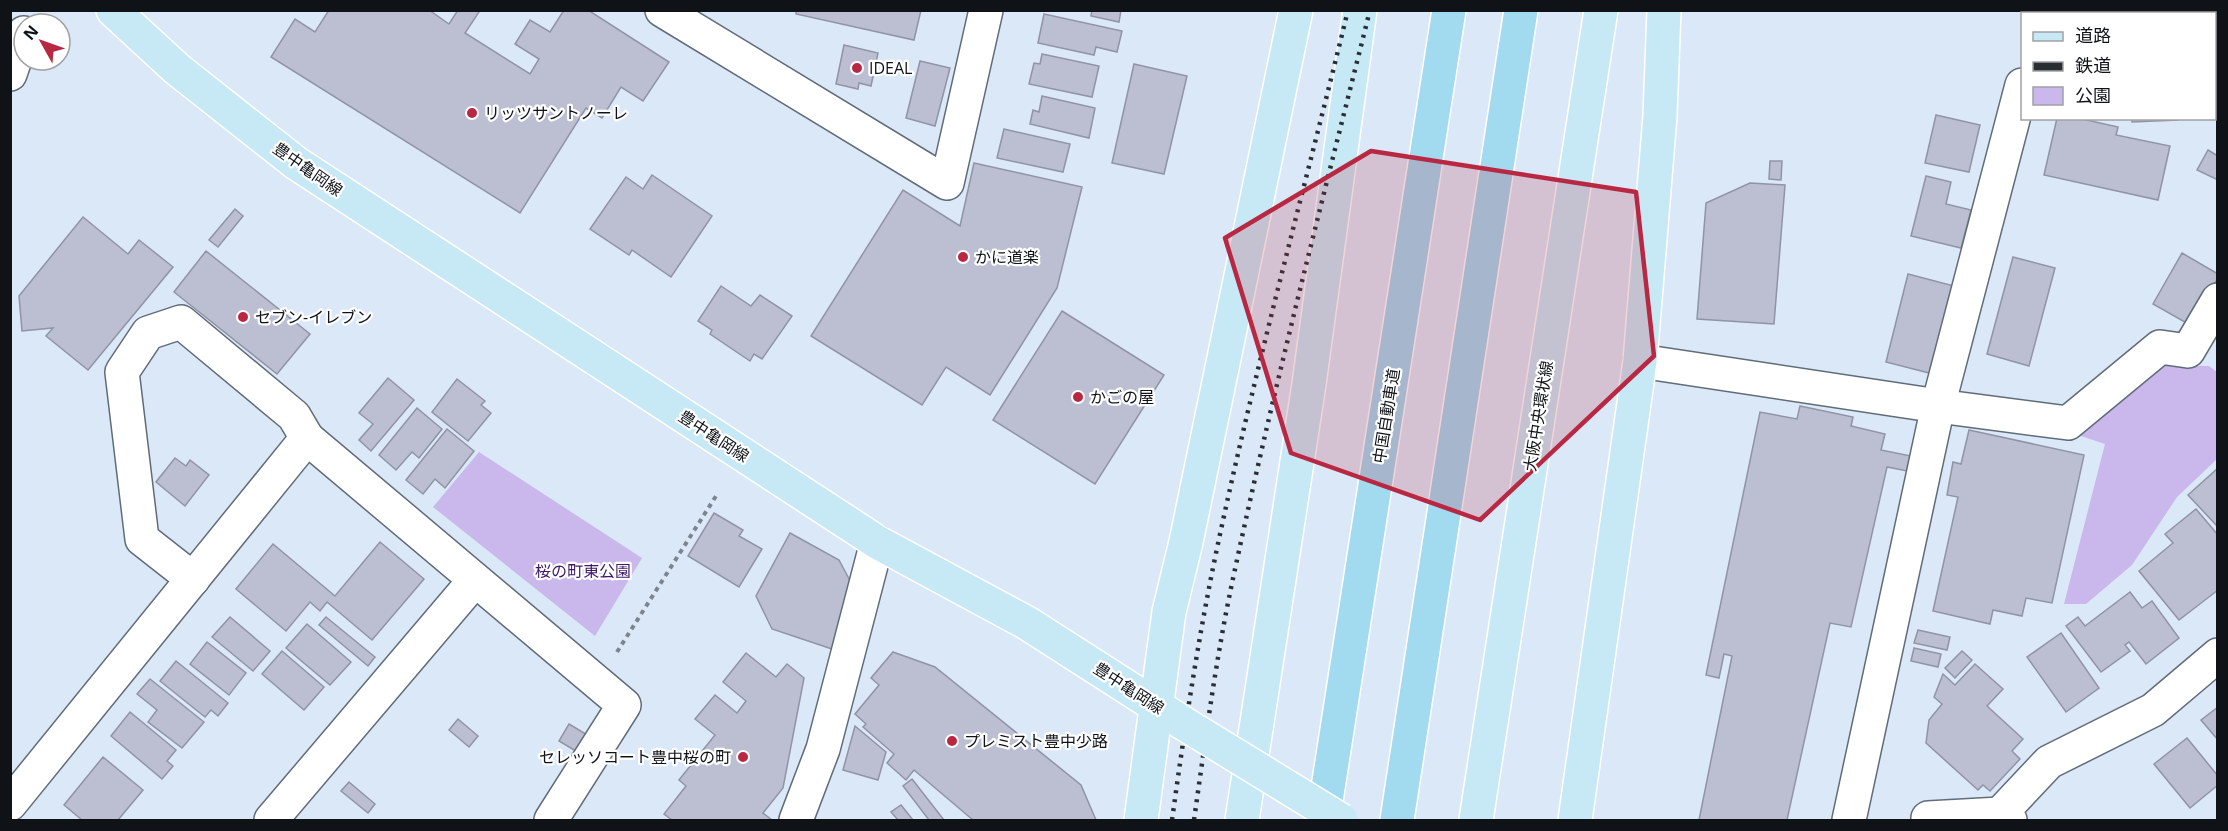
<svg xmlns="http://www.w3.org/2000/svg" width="2228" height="831" font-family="'Open Sans','Noto Sans JP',sans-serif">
<rect width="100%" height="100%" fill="#dbe8f7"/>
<!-- green -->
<g fill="#cab7ec">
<polygon points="2161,365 2209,366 2217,372 2217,459 2177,497 2132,565 2086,604 2064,604 2105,444 2078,435"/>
<polygon points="479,452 642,558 595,636 433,507"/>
</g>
<!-- building -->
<g fill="#bcbfd1" stroke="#9094a4" stroke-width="1.5">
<polygon points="329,10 429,10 449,24 458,10 476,10 479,12 465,33 530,74 539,59 515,44 530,20 550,32 564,10 588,10 669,62 643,101 621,87 602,118 586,108 520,213 271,57 295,19 315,32"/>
<polygon points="796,10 921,10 914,40 796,14"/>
<polygon points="1092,10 1121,10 1119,22 1091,16"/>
<polygon points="1044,14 1122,31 1117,52 1096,47 1094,55 1038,43"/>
<polygon points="844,45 878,53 871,86 859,83 858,89 836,84"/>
<polygon points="1042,54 1099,66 1092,97 1029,84 1034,63 1040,64"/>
<polygon points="2217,54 2218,116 2214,116 2214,62 2217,62"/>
<polygon points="920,61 950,68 935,126 906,118"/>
<polygon points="1134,64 1187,76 1164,174 1112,163"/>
<polygon points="1042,96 1095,108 1089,138 1030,124 1033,110 1039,112"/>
<polygon points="1936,115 1980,125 1969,172 1925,163"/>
<polygon points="2057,118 2078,118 2118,127 2116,135 2170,146 2158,200 2044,175"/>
<polygon points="2132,118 2177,118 2178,120 2132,122"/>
<polygon points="1004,129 1070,144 1063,172 997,158"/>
<polygon points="2208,150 2218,156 2218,180 2197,170"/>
<polygon points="1770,161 1782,161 1781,180 1769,179"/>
<polygon points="974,163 1082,187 1057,288 990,395 946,367 922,405 811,336 903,190 960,226"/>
<polygon points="652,175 712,216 671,277 632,250 629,255 590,229 626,177 643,189"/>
<polygon points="1926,176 1951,182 1946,204 1971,210 1961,248 1911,236"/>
<polygon points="1750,183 1785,185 1774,324 1697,319 1706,203"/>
<polygon points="235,209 243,216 218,247 209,240"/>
<polygon points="83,217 128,254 139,240 173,267 88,370 46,336 53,328 22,331 19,296"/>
<polygon points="206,251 310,334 277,374 174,292"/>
<polygon points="2182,253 2218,274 2218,278 2190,325 2153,304"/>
<polygon points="2013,257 2055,268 2029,366 1987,354"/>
<polygon points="1908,274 1954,286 1933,374 1886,362"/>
<polygon points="721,286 751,306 760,295 792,316 762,359 754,354 750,361 710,334 712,330 698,321"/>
<polygon points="1062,311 1164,375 1095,484 993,420"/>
<polygon points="388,378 414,400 371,451 359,440 373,424 359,413"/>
<polygon points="457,379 485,401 481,405 491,413 468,441 432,412"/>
<polygon points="1800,406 1853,417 1851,426 1885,434 1881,450 1911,456 1907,471 1887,467 1851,627 1830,623 1787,820 1699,820 1732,656 1724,654 1719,678 1706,675 1760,412 1797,419"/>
<polygon points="417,408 442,429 419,458 412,452 396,470 379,455"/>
<polygon points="447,429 474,451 445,488 435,479 423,494 406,480"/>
<polygon points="1969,430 2084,455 2052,603 2026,598 2022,616 1993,610 1990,624 1933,611 1958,497 1947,495 1953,462 1961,464"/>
<polygon points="175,458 186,466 190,460 209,475 185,506 156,482"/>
<polygon points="2218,468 2218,527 2188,495"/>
<polygon points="2196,509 2218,535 2218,590 2179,620 2139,571 2173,543 2165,534"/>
<polygon points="714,513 743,530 739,536 762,549 739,587 688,556"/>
<polygon points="790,533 839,560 855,590 835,650 772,629 756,596"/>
<polygon points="380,542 424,579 372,640 327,602 320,611 310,602 286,631 236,589 273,544 335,596"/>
<polygon points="2130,592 2142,608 2152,601 2179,638 2146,664 2129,642 2125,645 2130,651 2101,672 2066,626 2078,617 2085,626"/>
<polygon points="230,617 270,651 253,671 212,637"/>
<polygon points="326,617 375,657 368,666 319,625"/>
<polygon points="307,624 351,662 330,685 286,648"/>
<polygon points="1918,630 1950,637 1947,650 1914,643"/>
<polygon points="2061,633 2099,688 2066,712 2027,657"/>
<polygon points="207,642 246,673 229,695 190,664"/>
<polygon points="1914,648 1941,654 1938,667 1911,661"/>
<polygon points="282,651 324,687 304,710 262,674"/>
<polygon points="1962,651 1972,660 1955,678 1945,668"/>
<polygon points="893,652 935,667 1081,785 1096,820 973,820 914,770 906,780 887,763 894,754 863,727 866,724 855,714 879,685 871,678"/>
<polygon points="746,653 776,677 787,664 804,678 783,788 763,813 772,820 672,820 664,814 686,786 679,780 715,735 695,719 715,695 737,713 746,701 723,682"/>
<polygon points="176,661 228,703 218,716 211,710 205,717 160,681"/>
<polygon points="1975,664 2003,689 1987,706 2023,739 2012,751 2020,759 1990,791 1983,785 1978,790 1926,743 1929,720 1942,704 1934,697 1943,674 1955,685"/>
<polygon points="150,679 204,722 182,748 148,722 157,710 137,694"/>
<polygon points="2218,707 2218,740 2201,720"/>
<polygon points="130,712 176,750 167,761 173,766 162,779 111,736"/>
<polygon points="458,719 478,736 469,747 449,730"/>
<polygon points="569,724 589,736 579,753 559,741"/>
<polygon points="855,726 886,752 878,780 843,770"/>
<polygon points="2187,738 2218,776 2218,785 2190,808 2154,764"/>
<polygon points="103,757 143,790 118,820 82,820 64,805"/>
<polygon points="912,779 944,820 929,820 903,786"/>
<polygon points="349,782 375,804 368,813 341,791"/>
<polygon points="901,805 913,820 898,820 891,812"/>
</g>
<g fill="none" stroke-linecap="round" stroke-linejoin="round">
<!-- minor casing -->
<g stroke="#616c79" stroke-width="36">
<g id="minor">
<polyline points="662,10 947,183 986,10"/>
<polyline points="2041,14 2042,10"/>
<polyline points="2214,18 2218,17"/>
<polyline points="10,74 24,33"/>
<polyline points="2022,85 1938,406 2068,423 2160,347 2188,351 2218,300"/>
<polyline points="1640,361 1938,406 1849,820"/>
<polyline points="193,579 142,539 122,372 148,333 181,322 294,416 307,438"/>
<polyline points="10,804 307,438 624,705 551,820"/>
<polyline points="271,820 475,580"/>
<polyline points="796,820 823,749 877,542"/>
<polyline points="1929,820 1928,818 2000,814"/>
<polyline points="2010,820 2000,814 2049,762 2153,710 2218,655"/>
</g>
</g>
<!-- major casing -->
<g stroke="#fff" stroke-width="36">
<g id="major">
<polyline points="113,10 177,69 296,163 877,542 1027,623 1183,723"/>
<polyline points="1141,820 1169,612 1186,542 1296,10"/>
<polyline points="1242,820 1309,384 1360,10"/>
<polyline points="1476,820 1601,10"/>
<polyline points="1575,820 1640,361 1660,116 1664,10"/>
</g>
</g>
<!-- highway casing -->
<g stroke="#fff" stroke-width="36">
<g id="highway">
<polyline points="1323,820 1449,10"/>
<polyline points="1397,820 1521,10"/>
</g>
</g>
<!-- path -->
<polyline stroke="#7c858f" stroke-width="4" stroke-dasharray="4.5 4.5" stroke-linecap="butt" points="617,652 716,496"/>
<!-- minor -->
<use href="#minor" stroke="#fff" stroke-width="33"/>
<!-- major -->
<use href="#major" stroke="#c7e9f6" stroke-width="33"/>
<!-- highway -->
<use href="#highway" stroke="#a2daf0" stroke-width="33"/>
<!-- rail -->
<g stroke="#282e34" stroke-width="4.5" stroke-dasharray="3 6" stroke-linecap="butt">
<path d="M1172,820C1185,726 1199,632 1219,539C1257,361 1305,187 1348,10"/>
<path d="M1194,820C1205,743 1215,665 1231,588C1272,394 1322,202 1370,10"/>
</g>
<!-- major-bridge casing -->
<g stroke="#fff" stroke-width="36" stroke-linecap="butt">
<polyline id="major-bridge" points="1183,723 1341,820"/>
</g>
<!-- major-bridge -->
<use href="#major-bridge" stroke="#c7e9f6" stroke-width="33"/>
</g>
<!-- marked area -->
<path fill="#b92843" fill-opacity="0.2" stroke="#b92843" stroke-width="4.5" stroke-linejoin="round" d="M1371,151L1636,192L1654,356L1480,520L1291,453L1225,238Z"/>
<!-- markers -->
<g fill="#b92843" stroke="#fff" stroke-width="2">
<circle cx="857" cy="68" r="6"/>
<circle cx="472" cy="113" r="6"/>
<circle cx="963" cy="257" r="6"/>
<circle cx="243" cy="317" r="6"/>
<circle cx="1078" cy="397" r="6"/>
<circle cx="952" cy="741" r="6"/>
<circle cx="743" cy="757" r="6"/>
</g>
<g text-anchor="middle" stroke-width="4.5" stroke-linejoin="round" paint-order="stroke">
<!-- poi labels -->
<g font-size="16" fill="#0f1318" stroke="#fff" text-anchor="start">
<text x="869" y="74">IDEAL</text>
<text x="484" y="119">リッツサントノーレ</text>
<text x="975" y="263">かに道楽</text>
<text x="255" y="323">セブン-イレブン</text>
<text x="1090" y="403">かごの屋</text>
<text x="964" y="747">プレミスト豊中少路</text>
<text x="731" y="763" text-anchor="end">セレッソコート豊中桜の町</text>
</g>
<!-- street labels -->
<g font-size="16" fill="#0f1318" stroke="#fff">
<text transform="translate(308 169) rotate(35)" y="6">豊中亀岡線</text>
<text transform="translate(1386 416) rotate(-81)" y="6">中国自動車道</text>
<text transform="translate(1538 416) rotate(-81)" y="6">大阪中央環状線</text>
<text transform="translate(714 436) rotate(33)" y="6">豊中亀岡線</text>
<text transform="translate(1129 688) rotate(33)" y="6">豊中亀岡線</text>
</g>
<!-- park labels -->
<g font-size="16" fill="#3e1a67" stroke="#fff">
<text x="583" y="577">桜の町東公園</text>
</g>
</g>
<!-- border -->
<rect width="2228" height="831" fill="none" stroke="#0f1318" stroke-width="24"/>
<!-- legend -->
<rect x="2021" y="12" width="195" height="108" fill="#ffffff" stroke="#9fa1a3" stroke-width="1.5"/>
<rect x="2033" y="32" width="30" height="9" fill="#c7e9f6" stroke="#9fa1a3" stroke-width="1.5"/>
<text x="2075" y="42" font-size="18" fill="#0f1318">道路</text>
<rect x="2033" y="62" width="30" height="9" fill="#282e34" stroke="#9fa1a3" stroke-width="1.5"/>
<text x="2075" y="72" font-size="18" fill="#0f1318">鉄道</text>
<rect x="2033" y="87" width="30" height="18" fill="#cab7ec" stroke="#9fa1a3" stroke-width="1.5"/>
<text x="2075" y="102" font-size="18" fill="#0f1318">公園</text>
<!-- north arrow -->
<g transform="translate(42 42) rotate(310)"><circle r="28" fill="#ffffff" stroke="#9fa1a3" stroke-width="1.5"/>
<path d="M0-4.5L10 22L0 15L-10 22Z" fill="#b92843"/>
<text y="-9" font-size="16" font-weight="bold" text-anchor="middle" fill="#0f1318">N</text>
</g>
</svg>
